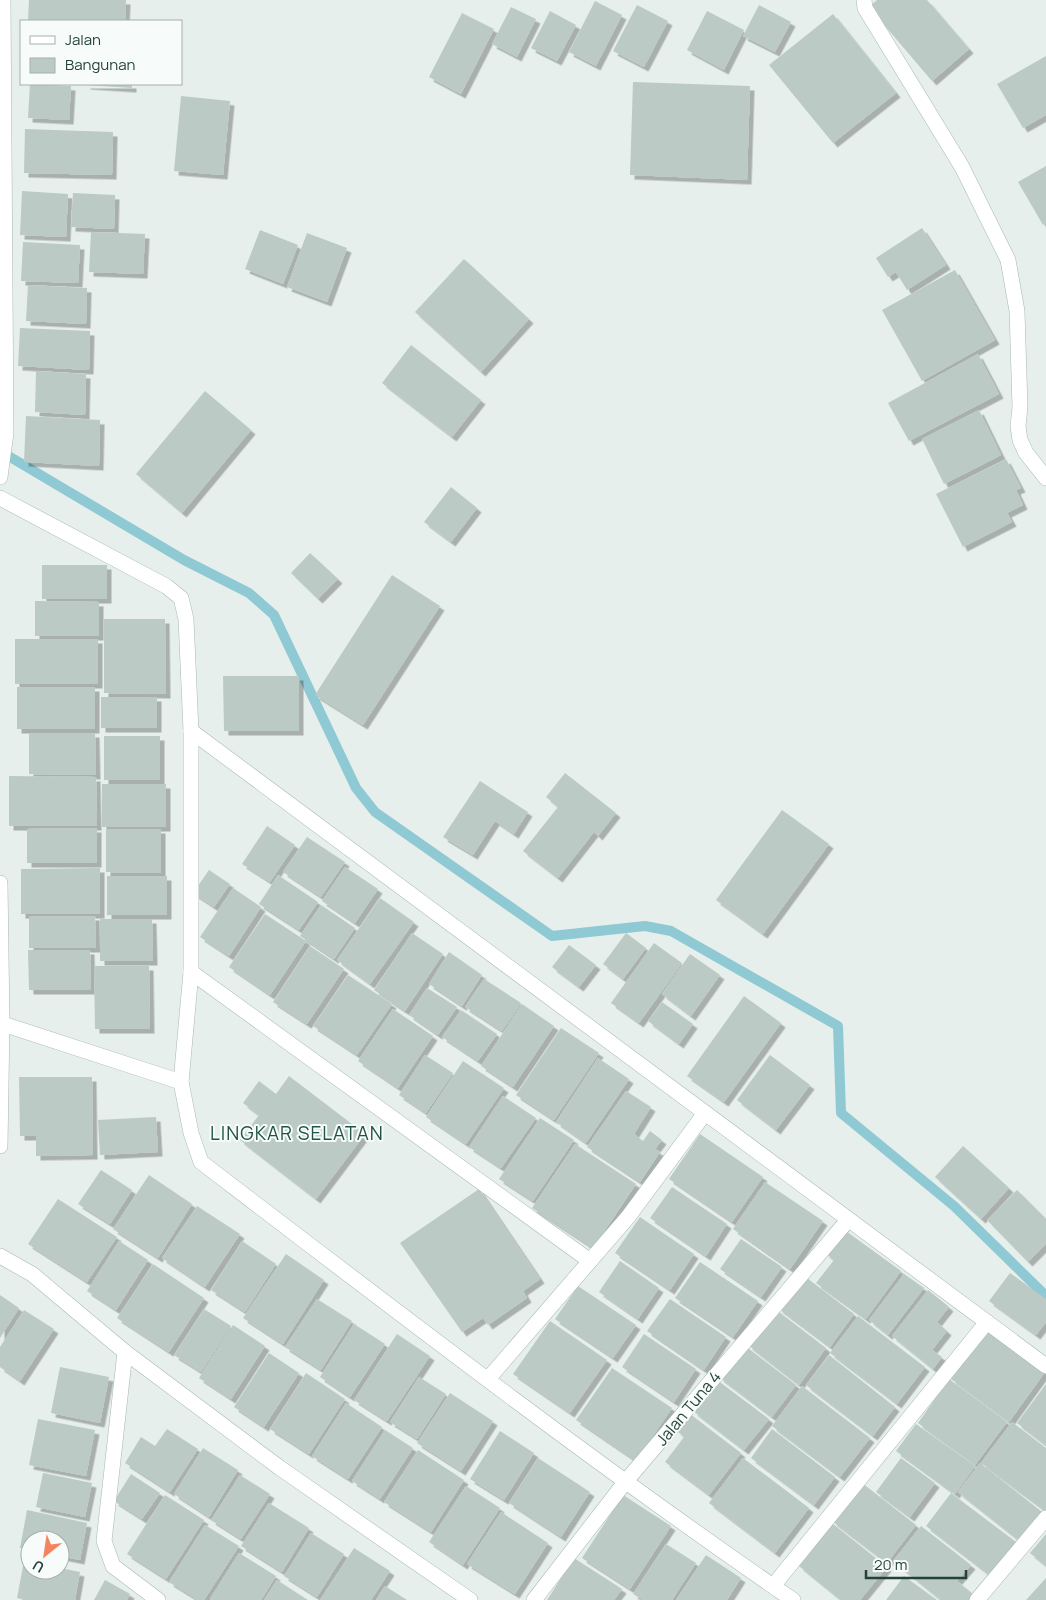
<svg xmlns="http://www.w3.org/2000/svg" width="1046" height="1600" font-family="Manrope,sans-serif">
<defs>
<filter id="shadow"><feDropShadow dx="4.5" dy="4.5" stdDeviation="0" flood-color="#0004"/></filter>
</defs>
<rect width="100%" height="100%" fill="#e6efeb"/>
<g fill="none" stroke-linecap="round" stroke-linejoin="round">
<!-- stream -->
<polyline stroke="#8ec9d4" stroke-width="10" points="0,451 184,560 249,593 274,615 356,788 375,812 552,936 645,926 671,931 838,1026 841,1113 954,1206 1046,1296"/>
</g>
<!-- building -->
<g fill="#bbcac4" filter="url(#shadow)">
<polygon points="29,0 126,0 125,21 28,21"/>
<polygon points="877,0 927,0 969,49 932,81 869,7"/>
<polygon points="595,1 622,15 596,66 569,52"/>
<polygon points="637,5 668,21 644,67 613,51"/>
<polygon points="759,5 791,22 775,52 743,36"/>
<polygon points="511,7 536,19 517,57 492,44"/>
<polygon points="550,11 576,25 557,61 531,48"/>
<polygon points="707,11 744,30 724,70 687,50"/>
<polygon points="462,13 494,29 461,94 429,77"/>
<polygon points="833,14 896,93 833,143 769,65"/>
<polygon points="1046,56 1046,115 1023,128 997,84"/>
<polygon points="633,82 750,86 747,180 630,175"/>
<polygon points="30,84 71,86 69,120 28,118"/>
<polygon points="86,84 132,84 132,88 86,85"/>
<polygon points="181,96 230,101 223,175 174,171"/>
<polygon points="25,129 113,132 112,175 24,173"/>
<polygon points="1046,166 1046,223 1043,225 1018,182"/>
<polygon points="22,191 68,194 66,237 20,235"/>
<polygon points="73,193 115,195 114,229 71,227"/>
<polygon points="922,228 946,265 907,290 896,272 888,277 876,258"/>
<polygon points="260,230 298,245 283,284 245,269"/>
<polygon points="91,232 145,234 143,274 89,272"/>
<polygon points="307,233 347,248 327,302 287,287"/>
<polygon points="23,242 80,245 78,283 21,281"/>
<polygon points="464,259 529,319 481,372 415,312"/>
<polygon points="955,270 995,340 922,381 882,310"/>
<polygon points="28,285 87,288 86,324 26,321"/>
<polygon points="20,328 90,331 89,370 18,366"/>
<polygon points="411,345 481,400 452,437 382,383"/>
<polygon points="978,354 999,394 909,441 888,403"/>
<polygon points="36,371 86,374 85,415 35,412"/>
<polygon points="205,391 251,430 182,513 136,474"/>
<polygon points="979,410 1001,455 944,484 922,439"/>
<polygon points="26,416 100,420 99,466 24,462"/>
<polygon points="1006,459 1021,488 1016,490 1023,505 1007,513 1012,522 963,547 936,494"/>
<polygon points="451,487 477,508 451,542 424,522"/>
<polygon points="310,553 338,579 318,599 291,573"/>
<rect x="42" y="565" width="65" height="34"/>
<polygon points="392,575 440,606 363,725 315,695"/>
<polygon points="35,601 99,602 99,636 35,636"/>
<polygon points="104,619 165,619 166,694 104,693"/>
<rect x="15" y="639" width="83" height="45"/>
<polygon points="223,676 299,676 299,731 224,731"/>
<rect x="17" y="687" width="78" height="42"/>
<rect x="101" y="697" width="56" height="31"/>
<polygon points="29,733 95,733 96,775 29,774"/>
<rect x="104" y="736" width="56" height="44"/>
<polygon points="565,773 616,813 598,836 594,832 558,878 523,851 558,807 546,797"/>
<polygon points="9,776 96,777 97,826 9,826"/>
<polygon points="480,781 528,812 514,834 495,821 473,855 443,837"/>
<rect x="102" y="784" width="64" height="43"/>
<polygon points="782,810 829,844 763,934 716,900"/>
<polygon points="267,826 295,845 270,882 242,864"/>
<polygon points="97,828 97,863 27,863 27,829"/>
<polygon points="106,829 161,829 161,873 106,872"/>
<polygon points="307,837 345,862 321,897 283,872"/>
<polygon points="345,867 378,889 355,923 322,901"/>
<polygon points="100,868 100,914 21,914 21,869"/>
<polygon points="209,870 230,884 214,907 193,893"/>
<polygon points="278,875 318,902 299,930 259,904"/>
<rect x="107" y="876" width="60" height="39"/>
<polygon points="233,888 261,907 229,956 200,937"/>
<polygon points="380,898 414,922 370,984 337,960"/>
<polygon points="321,905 355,928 334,959 300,936"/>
<polygon points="265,914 306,941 270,995 229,967"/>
<polygon points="29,916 95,916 96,948 29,948"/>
<polygon points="100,919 152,919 153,961 100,961"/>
<polygon points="412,933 443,954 405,1011 374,990"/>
<polygon points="626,933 646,948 623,979 603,964"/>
<polygon points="654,943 682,963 639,1023 611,1003"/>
<polygon points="569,945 596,965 579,987 552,967"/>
<polygon points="310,946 344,969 307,1024 273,1002"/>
<polygon points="28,950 90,950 91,990 29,990"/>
<polygon points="449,952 482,975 462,1006 429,984"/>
<polygon points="690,954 720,975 691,1016 662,994"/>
<polygon points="94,966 149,966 150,1029 95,1029"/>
<polygon points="348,975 392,1004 357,1055 313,1026"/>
<polygon points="484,979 521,1003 502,1031 465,1007"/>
<polygon points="427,988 457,1007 438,1035 409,1015"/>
<polygon points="744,996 781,1023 724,1102 687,1076"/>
<polygon points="662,1002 693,1024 679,1044 648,1021"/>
<polygon points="522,1004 554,1026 513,1087 481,1066"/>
<polygon points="393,1009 433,1036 398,1088 358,1061"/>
<polygon points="461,1010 497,1034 478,1061 442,1037"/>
<polygon points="561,1028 599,1053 554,1120 516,1095"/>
<polygon points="425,1055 453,1073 426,1113 399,1095"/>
<polygon points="770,1055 810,1085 776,1130 737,1100"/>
<polygon points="598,1058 629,1079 586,1143 556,1122"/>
<polygon points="463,1061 504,1088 466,1144 426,1117"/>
<polygon points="289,1076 365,1134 316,1199 240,1140 259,1115 243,1103 259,1081 276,1094"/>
<polygon points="19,1077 92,1077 93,1155 36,1156 36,1136 20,1136"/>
<polygon points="626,1091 651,1107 634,1134 643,1141 650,1131 662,1140 655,1149 660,1152 640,1182 587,1147"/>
<polygon points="503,1096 536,1118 501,1168 469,1147"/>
<polygon points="156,1117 158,1152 100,1155 98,1120"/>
<polygon points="540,1118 574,1140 533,1201 499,1179"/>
<polygon points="700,1134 763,1177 732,1222 669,1179"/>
<polygon points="575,1144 636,1184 593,1248 532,1208"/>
<polygon points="963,1146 1009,1188 981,1219 935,1177"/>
<polygon points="101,1170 132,1190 110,1224 78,1204"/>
<polygon points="149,1175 192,1204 158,1258 113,1229"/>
<polygon points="765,1182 823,1221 790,1269 733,1229"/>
<polygon points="672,1187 727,1224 706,1256 650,1218"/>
<polygon points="479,1189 540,1279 523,1291 527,1298 488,1325 483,1318 462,1332 400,1243"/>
<polygon points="1017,1190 1046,1219 1046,1244 1028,1262 987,1220"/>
<polygon points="58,1199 117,1237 87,1282 28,1244"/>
<polygon points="197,1206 240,1234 205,1287 162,1258"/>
<polygon points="640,1217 694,1254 670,1290 615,1253"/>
<polygon points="843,1229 901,1271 866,1319 816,1283 834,1260 825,1253"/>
<polygon points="741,1239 782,1267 761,1297 720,1269"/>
<polygon points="119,1241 148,1260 116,1310 87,1291"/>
<polygon points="242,1241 276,1264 245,1312 211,1290"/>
<polygon points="286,1254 324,1280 283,1344 243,1318"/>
<polygon points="620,1261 659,1288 638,1319 599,1292"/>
<polygon points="700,1262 758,1301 733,1337 675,1298"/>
<polygon points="153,1264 204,1298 169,1352 117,1318"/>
<polygon points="1010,1273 1046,1299 1046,1322 1036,1335 989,1301"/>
<polygon points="904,1274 924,1288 888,1335 869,1320"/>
<polygon points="803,1275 854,1314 830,1347 778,1308"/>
<polygon points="578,1286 636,1325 613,1358 555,1319"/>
<polygon points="928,1290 949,1307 937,1322 947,1331 932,1350 942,1357 933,1369 892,1336"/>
<polygon points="0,1295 19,1308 0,1338"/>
<polygon points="317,1299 352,1321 321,1370 285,1347"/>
<polygon points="670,1299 726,1337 704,1370 647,1331"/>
<polygon points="204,1309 231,1326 201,1372 174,1355"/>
<polygon points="775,1309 826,1348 799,1385 748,1345"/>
<polygon points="24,1310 54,1329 20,1381 0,1367 0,1347"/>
<polygon points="858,1316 925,1367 897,1404 830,1353"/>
<polygon points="550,1321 607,1360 570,1413 513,1374"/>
<polygon points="354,1324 385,1344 350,1397 320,1377"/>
<polygon points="233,1325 265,1346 231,1399 199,1378"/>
<polygon points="988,1330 1045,1372 1009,1422 951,1379"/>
<polygon points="397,1334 430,1356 387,1421 354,1400"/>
<polygon points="644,1334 696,1369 674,1402 622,1367"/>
<polygon points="744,1345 796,1385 772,1417 719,1377"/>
<polygon points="269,1353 299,1373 264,1427 234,1407"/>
<polygon points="829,1355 895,1407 873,1436 806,1385"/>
<polygon points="60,1367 109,1377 100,1423 51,1413"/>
<polygon points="612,1368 672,1408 636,1461 576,1420"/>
<polygon points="306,1373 345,1399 309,1454 270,1429"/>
<polygon points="419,1377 446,1394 417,1439 390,1422"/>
<polygon points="949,1379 1007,1422 975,1465 918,1423"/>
<polygon points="717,1380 769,1419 744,1450 693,1411"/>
<polygon points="1046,1384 1046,1445 1017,1423"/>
<polygon points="802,1386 870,1438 840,1477 772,1426"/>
<polygon points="450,1393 493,1421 461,1471 417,1443"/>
<polygon points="346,1403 382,1427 348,1479 312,1456"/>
<polygon points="690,1414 741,1453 709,1495 665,1462 684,1437 677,1431"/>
<polygon points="38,1419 95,1430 86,1476 29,1465"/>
<polygon points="1012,1422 1046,1448 1046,1511 981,1463"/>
<polygon points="916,1424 975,1466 955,1494 896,1451"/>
<polygon points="167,1429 198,1449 170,1492 125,1463 141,1437 155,1446"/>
<polygon points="772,1429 835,1477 814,1505 751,1458"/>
<polygon points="385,1430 413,1448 380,1499 352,1481"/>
<polygon points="500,1431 534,1453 504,1500 470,1479"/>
<polygon points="203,1448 238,1470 209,1517 174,1494"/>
<polygon points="418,1450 464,1480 431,1532 384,1502"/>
<polygon points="538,1458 590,1492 561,1537 509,1503"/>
<polygon points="743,1458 809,1508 775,1553 709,1503"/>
<polygon points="901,1458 935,1483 910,1517 876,1492"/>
<polygon points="980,1463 1042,1512 1020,1541 958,1492"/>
<polygon points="43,1473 92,1483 85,1517 36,1507"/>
<polygon points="131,1474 160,1493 142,1519 114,1501"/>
<polygon points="240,1475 270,1494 241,1539 211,1520"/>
<polygon points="862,1483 916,1525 887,1563 832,1521"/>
<polygon points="466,1486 500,1508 463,1565 429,1542"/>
<polygon points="951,1493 1016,1542 991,1576 926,1526"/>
<polygon points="165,1495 204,1520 166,1579 127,1554"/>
<polygon points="623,1495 671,1526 630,1589 582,1558"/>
<polygon points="269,1503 309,1528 282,1572 241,1546"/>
<polygon points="27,1510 87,1523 80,1560 60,1556 60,1540 30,1540 30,1550 20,1548"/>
<polygon points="501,1512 548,1543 515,1594 467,1564"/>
<polygon points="833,1524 887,1567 860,1600 841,1600 799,1566"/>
<polygon points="205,1525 239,1546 204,1600 198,1600 169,1582"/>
<polygon points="921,1526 971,1565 957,1581 973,1594 968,1600 941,1600 893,1561"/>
<polygon points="311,1533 344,1554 317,1597 284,1576"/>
<polygon points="1046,1534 1046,1566 1030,1553"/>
<polygon points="666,1544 696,1563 672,1600 643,1600 633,1594"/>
<polygon points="354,1548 390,1571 371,1600 320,1600"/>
<polygon points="239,1553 276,1576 261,1600 212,1600 210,1599"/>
<polygon points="706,1555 741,1578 727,1600 676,1600"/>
<polygon points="574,1558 622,1589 614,1600 547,1600"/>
<polygon points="24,1561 30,1562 30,1570 60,1570 60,1568 80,1572 75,1600 26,1600 17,1598"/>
<polygon points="904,1576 937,1600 886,1600"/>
<polygon points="1046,1578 1046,1600 1026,1600"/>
<polygon points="105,1580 130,1594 127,1600 94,1600"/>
<polygon points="277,1580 308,1600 264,1600"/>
<polygon points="385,1586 407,1600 376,1600"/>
</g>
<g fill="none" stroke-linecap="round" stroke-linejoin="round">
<!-- street casing -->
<g stroke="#a8b8b2" stroke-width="16">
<g id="street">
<polyline points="864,0 865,8 962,167 1008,260 1017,311 1020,407 1018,426 1020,440 1026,453 1046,478"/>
<polyline points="0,477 6,433 3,0"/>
<path d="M0,498L166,586L181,598L186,619L191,731V972L181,1082L191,1133L201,1162C396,1311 591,1461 793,1600"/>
<polyline points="191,731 1046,1366"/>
<polyline points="0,883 2,1023 0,1146"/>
<polyline points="191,972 590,1261"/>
<polyline points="0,1023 181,1082"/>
<polyline points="0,1256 32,1274 125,1352 280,1468 470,1600"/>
<polyline points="125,1352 104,1541 113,1566 158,1600"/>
<polyline points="488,1379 628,1217 705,1113"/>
<polyline points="773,1586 987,1322"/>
<polyline points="534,1600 626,1481 848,1220"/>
<polyline points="977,1600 1046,1518"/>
</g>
</g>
<!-- street -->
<use href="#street" stroke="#fff" stroke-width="15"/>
</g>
<g text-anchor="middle" stroke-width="4" stroke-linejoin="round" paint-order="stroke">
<!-- street labels -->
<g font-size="16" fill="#24423a" stroke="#f7fbf9">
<text transform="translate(688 1408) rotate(-50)" y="6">Jalan Tuna 4</text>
</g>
<!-- quarter labels -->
<g font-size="19" letter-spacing="1" fill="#1f5548" stroke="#f7fbf9">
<text x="297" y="1140">LINGKAR SELATAN</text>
</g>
</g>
<!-- legend -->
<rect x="20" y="20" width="162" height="65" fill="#f7fbf9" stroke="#a3b1ad"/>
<rect x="30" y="36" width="25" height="8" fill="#ffffff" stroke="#a3b1ad"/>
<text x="65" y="45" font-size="15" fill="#24423a">Jalan</text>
<rect x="30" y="58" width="25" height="15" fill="#bbcac4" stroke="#a3b1ad"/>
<text x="65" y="70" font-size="15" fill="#24423a">Bangunan</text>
<!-- north arrow -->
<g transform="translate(45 1555) rotate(210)"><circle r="24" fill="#f7fbf9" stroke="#a3b1ad"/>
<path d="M0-4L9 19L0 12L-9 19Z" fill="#f4845f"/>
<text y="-8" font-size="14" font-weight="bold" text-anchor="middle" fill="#24423a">U</text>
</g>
<!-- scale -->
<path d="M866 1570v8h100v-8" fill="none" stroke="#24423a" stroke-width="2.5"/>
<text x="874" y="1570" font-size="15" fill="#24423a" stroke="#f7fbf9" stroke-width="4" paint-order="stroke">20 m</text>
</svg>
